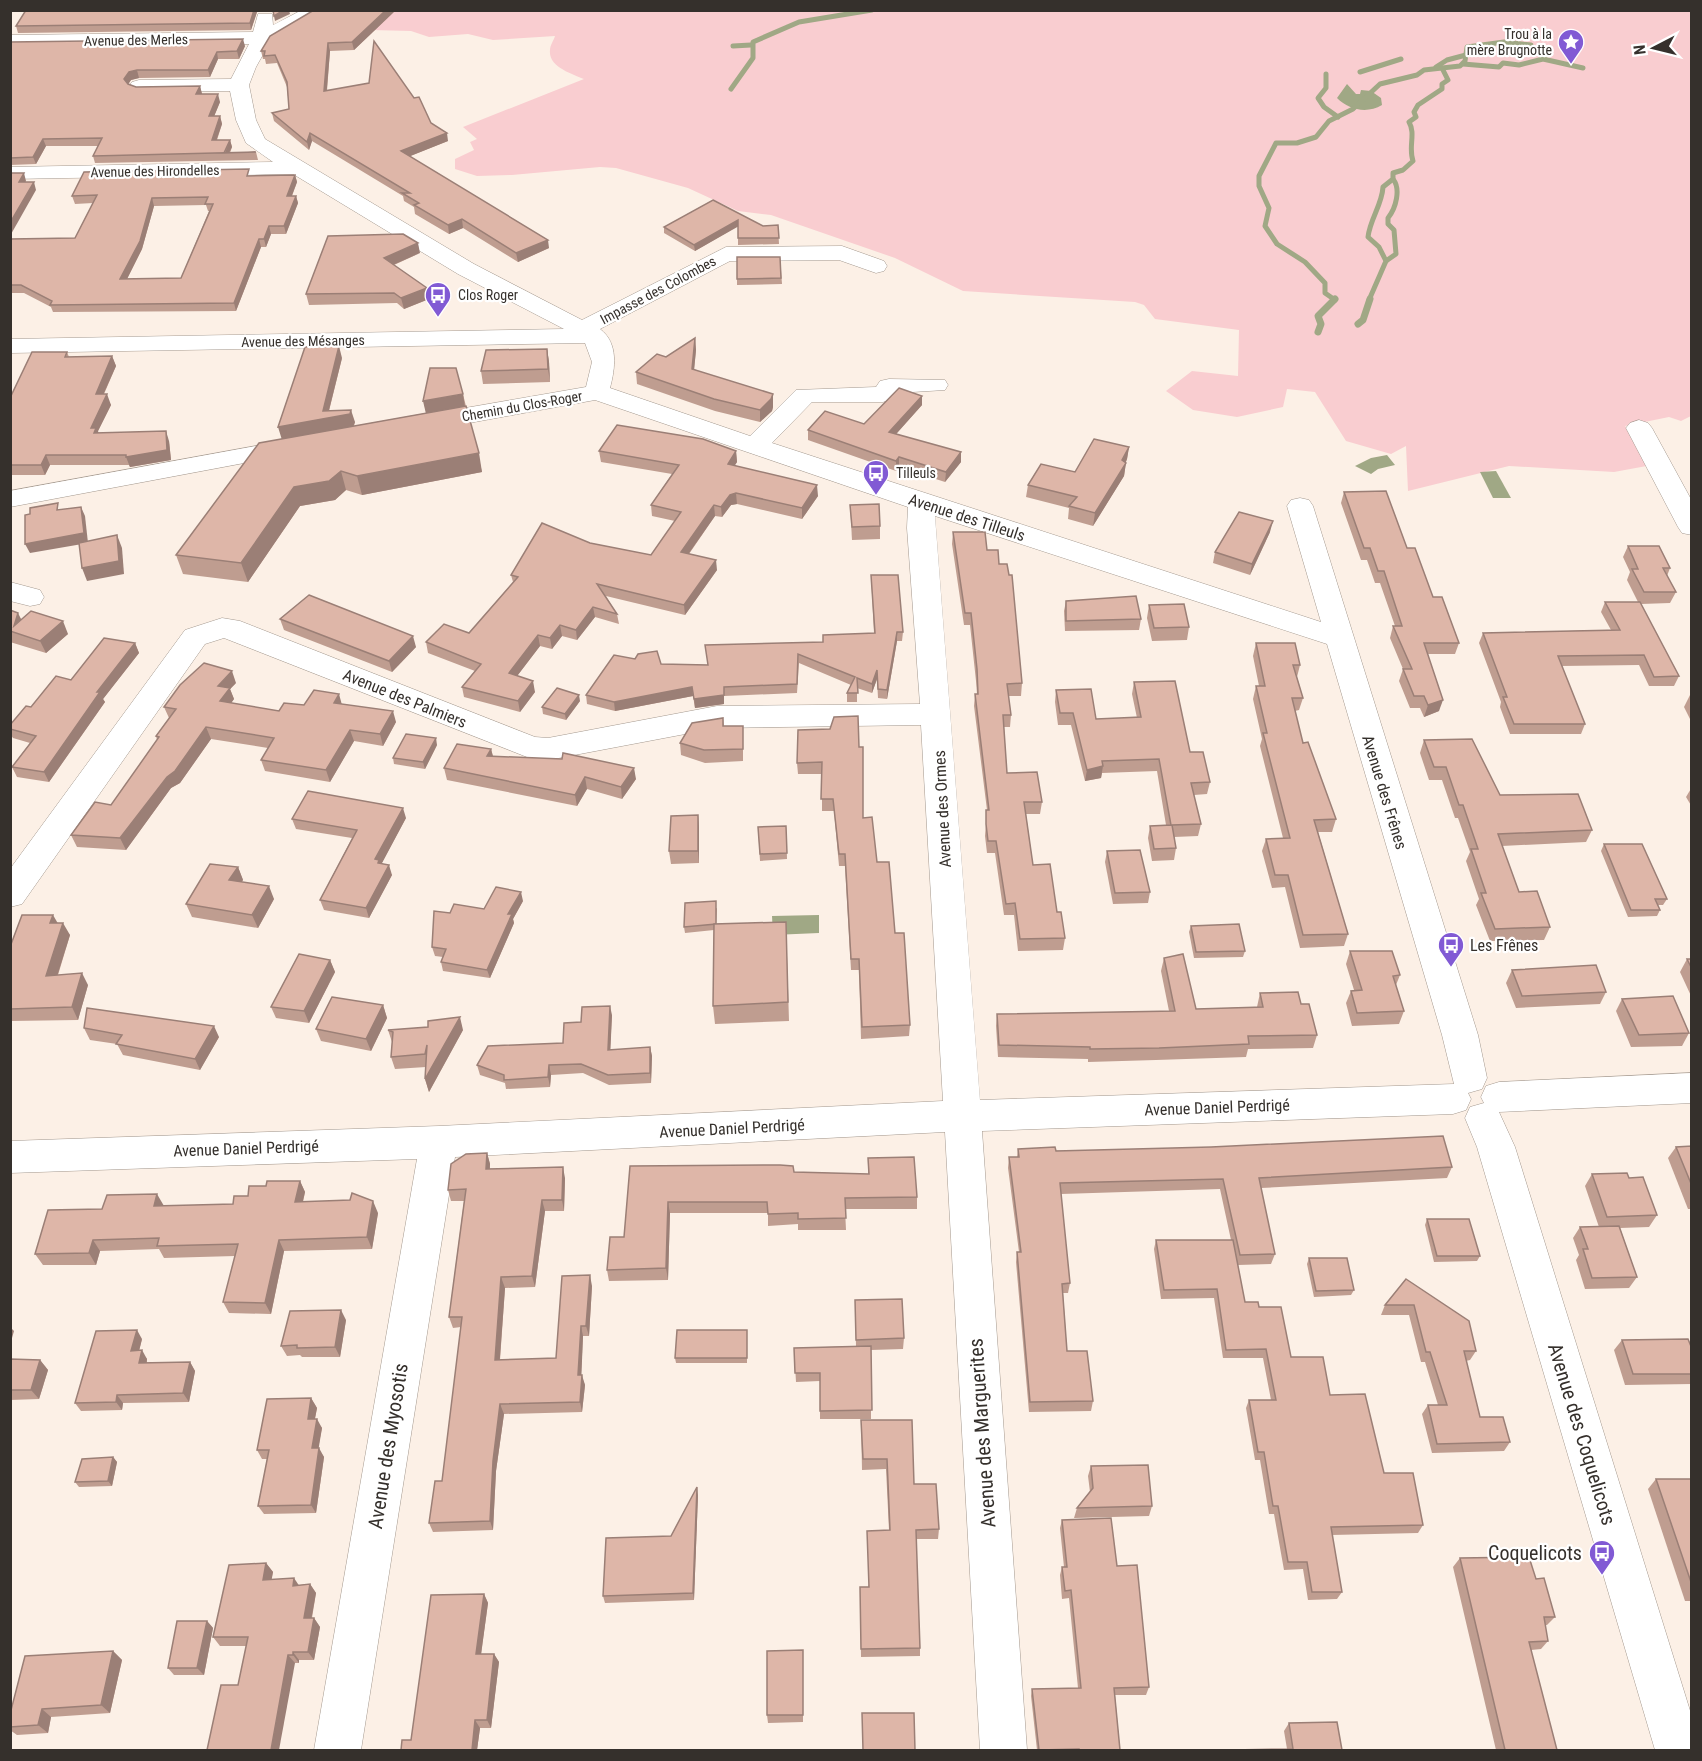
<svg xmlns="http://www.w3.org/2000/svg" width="1702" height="1761" font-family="'Roboto Condensed',sans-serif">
<rect width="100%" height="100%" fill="#fcf0e6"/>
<!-- green -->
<path fill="#f9cdd0" d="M339,10L1691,11V416L1681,421L1669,417L1625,426L1652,465L1614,472L1509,466L1408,491L1406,446L1391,454L1346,441L1315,392L1287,389L1283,407L1237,417L1193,410L1166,391L1192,371L1238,376L1239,330L1155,319L1144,305L1135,302L963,291L895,258L771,215L738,211L688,188L616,168L600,167L512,175L477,176L455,169V159L474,150L470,142L477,139L463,127L584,79C573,74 548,67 550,50C550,45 554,40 555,36L493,40L468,34L429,37L411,31L291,28Z"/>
<!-- water -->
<g fill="#a0a885">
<path d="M1347,84L1356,94H1360L1361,90L1371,91L1381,98L1382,105C1367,114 1349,110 1337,98Z"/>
<polygon points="1387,455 1395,465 1378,469 1371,474 1355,466 1371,458"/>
<polygon points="1496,471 1511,498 1493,498 1480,472"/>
<polygon points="819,915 819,933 773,935 772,916"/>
</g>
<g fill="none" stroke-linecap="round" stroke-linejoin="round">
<!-- stream-far1 -->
<g stroke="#a0a885" stroke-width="5">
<polyline points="733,46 751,45"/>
<polyline points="1463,64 1499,67 1503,63 1519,65 1543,59 1583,68"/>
<polyline points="1436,67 1447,60 1466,55"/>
<polyline points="1360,72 1401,59"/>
<polyline points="1326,74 1326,88 1318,98 1324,107 1338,117"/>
<polyline points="731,89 753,58 753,42 799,22 872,10"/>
<path d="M1386,261L1396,254L1394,230L1388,224V218C1396,208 1401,189 1393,179"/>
<polyline points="1335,300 1325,293 1325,283 1305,262 1277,244 1265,226 1269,208 1259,186 1259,176 1276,143 1297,143 1316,137 1329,121 1353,109 1380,84 1417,75 1424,70 1460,66 1465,61 1467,47 1504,42 1531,45"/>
<path d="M1369,300L1386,261L1379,247L1368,237C1370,219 1382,205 1383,187L1393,179V173L1403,170L1413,161C1408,147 1416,134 1409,122L1416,117L1414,112L1418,105L1442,89V84L1448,80L1442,68"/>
</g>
<!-- stream -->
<g stroke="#a0a885" stroke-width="7">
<polyline points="1358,324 1363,320 1370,299"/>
<polyline points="1318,332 1321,324 1318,316 1335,299"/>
</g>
<!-- minor casing -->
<g stroke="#a4998f" stroke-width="1">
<g id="minor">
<path d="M302,10H326L270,42L256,67L249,85L256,120L265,139L474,264L582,320L726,247L842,246L884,261L887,266L884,271L876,273L839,260L730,261L600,329C619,343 615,369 610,388L750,436L796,390L876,387L880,381L889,379L945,380L948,385L945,390L896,393L892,399L883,402H812L772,443L1321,622L1287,506L1291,500L1300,498L1309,500L1313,506L1478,1035L1487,1078L1482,1089L1468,1093L1471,1099L1466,1110L1453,1114L982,1131L1027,1750H980L945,1132L455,1157L361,1750H314L417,1159L10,1173V1141L439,1126L943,1101L921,725L717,728L548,760L532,759L224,638L205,644L22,904L10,907V869L185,630L222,618L240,621L535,737L548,738L717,706L920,704L907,528L908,507L595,400L425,431L416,428L412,423L416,418L425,415L586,387L592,362L585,343L10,353V339L564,329L458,274L293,174L10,179V167L273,162L246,143L236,120L230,91L139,92L132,90L129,86L132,82L139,80L231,79L249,44L10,47V35L253,32L258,14H272L273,25ZM935,516L1327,644L1442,1035L1454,1084L980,1100Z"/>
<polygon points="1639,420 1648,423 1652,428 1692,501 1692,535 1682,533 1678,527 1626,428 1630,423"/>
<polygon points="294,439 303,442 307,447 303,452 10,507 10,491"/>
<polygon points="10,582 40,590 44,597 40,604 30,606 10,601"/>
<polygon points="1692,1073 1692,1103 1499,1112 1515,1147 1692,1717 1692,1750 1655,1750 1477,1147 1465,1118 1470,1107 1484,1103 1481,1097 1486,1086 1499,1082"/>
</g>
</g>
<!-- minor -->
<use href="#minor" fill="#fff" fill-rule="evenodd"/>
</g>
<!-- wall -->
<g fill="#bf9d90" fill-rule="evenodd">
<polygon points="396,10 354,50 330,51 327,91 431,123 448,141 410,156 549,248 518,262 463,228 449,234 415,214 414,207 404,201 403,196 312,141 309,150 274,121 272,113 289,109 287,87 277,63 266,64 265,59 263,59 261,51"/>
<polygon points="257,12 251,30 18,33 16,26"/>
<polygon points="10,42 245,46 239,59 218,59 210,77 139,78 131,80 128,84 136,87 200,86 202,94 220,102 214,116 220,116 222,124 217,140 230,140 232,147 230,153 256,152 258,160 95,163 93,156 98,146 46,146 36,164 10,165"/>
<path d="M295,175L297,182L292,196H296L298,203L286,234H271L266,247H261L236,311L53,312L51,307L24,293H10V239L75,238L93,203L75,204L72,196L251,176ZM206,205L208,211H209L181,278L127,279L142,249L154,206Z"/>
<polygon points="713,200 763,226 778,225 779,244 738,245 738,226 695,251 664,233 664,227"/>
<polygon points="420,253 394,265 429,299 404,309 397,303 309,305 306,294"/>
<polygon points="780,257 782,284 737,285 737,279"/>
<polygon points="695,338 696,350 694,369 773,407 772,411 760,422 715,411 637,384 636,372 666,357"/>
<polygon points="547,349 549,362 550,382 483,384 481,371"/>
<polygon points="67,352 69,357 112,356 116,366 104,394 111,405 98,431 98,433 169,441 171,460 130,467 129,465 50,465 45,475 10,475 10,398"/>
<polygon points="342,358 329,411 355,422 354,426 426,413 463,394 482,472 362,495 346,490 335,500 300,506 248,582 183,574 176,555 282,439"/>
<polygon points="922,396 922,405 896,434 961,462 945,482 899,467 896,471 808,440 808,430 864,424"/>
<polygon points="1129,447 1127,459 1126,462 1124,476 1093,526 1068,519 1069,508 1026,497 1028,485 1075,472"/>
<polygon points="599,451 736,451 737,462 734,466 818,496 802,519 737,504 731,505 722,517 715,516 689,554 717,570 685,615 606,596 617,614 619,624 595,617 577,640 562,636 552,649 540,646 517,676 535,692 520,712 464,697 462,687 475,671 428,653 426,642 469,633 513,582 511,575 590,543 651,555 675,521 652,516 651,505 672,474 601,462"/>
<polygon points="1344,492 1407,548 1433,597 1459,643 1455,654 1428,654 1439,711 1424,717 1420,708 1410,708 1399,681 1403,669 1390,638 1393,626 1395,626 1380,583 1375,583 1367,560 1361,560 1341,503"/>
<polygon points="850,505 880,526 880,539 852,540"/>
<polygon points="953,532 987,550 999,564 1022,683 1021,696 1008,696 1011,715 1010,727 1004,727 1007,773 1042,802 1040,814 1026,814 1033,865 1057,912 1065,938 1063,950 1018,951 1014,915 1004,915 995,853 987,853 985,836 987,810 974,706 975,694 977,694 976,681 970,625 964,625 952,544"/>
<polygon points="1270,532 1250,575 1213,563 1215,552"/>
<polygon points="1628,546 1670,568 1667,576 1676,592 1670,603 1641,604 1679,676 1674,686 1649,686 1639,665 1561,666 1585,724 1581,734 1510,734 1500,707 1501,702 1479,643 1483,633 1611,630 1601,612 1605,602 1638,602 1627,580 1630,572 1623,557"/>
<polygon points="871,575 903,632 902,641 897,641 887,699 878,698 877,679 872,693 857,688 857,702 847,702 847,693 851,685 799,663 797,693 724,696 724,704 695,708 693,696 615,711 587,704 586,695 661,664 707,665 874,633"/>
<polygon points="1066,601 1141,619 1139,630 1065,631 1064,611"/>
<polygon points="1149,605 1189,627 1187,640 1152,641 1147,618"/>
<polygon points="10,610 21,619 68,634 46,653 10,642"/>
<polygon points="280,619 416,647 392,672 284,630"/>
<polygon points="135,643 139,653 103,699 105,702 49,782 17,777 12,767 30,743 13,738 10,734 10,725 31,707 71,680"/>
<polygon points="1256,643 1300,665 1297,677 1303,698 1299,710 1295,711 1303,743 1336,819 1332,832 1318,832 1348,934 1344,946 1300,948 1285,887 1272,888 1262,851 1266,839 1283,838 1260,746 1262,739 1253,699 1256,686 1259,686 1253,656"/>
<polygon points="1134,682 1190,752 1210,782 1207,794 1194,795 1201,824 1198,836 1174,837 1176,848 1174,860 1152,861 1148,838 1150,826 1166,825 1157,771 1102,773 1101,778 1085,781 1071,725 1058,725 1055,702 1056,690 1096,719 1137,718 1132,694"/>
<polygon points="236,683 230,689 234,699 231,703 279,711 304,705 342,704 396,722 383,746 354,741 330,782 265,771 261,760 268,748 211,739 180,783 171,788 126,850 77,847 71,835 111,805 157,740 156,736 169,718 164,707"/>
<polygon points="1690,695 1692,695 1692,723 1684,707"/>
<polygon points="580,701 566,720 543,714 542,707"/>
<polygon points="723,718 724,726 743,738 743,761 705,763 681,755 680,743"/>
<polygon points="1424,740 1500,795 1592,830 1586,842 1502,846 1519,892 1550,927 1544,940 1490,941 1476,905 1479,899 1466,861 1470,852 1458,818 1455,818 1442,780 1429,780 1420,753"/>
<polygon points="437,745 425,769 394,764 393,758"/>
<polygon points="859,747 863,818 877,862 895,933 910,1025 909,1036 861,1039 859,970 851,970 845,866 839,866 834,811 822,811 822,774 798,774 797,763"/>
<polygon points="491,749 493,756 636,779 622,799 587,789 577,806 447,780 444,768"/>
<polygon points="1692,787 1692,807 1686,797"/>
<polygon points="698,815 699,828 699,863 671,864 669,851"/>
<polygon points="406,818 381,864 392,875 369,918 324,910 320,900 352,838 296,829 292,819"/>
<polygon points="786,826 787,859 760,861 758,827"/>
<polygon points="1604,844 1667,899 1663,905 1658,905 1660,910 1657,916 1628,917 1601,851"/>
<polygon points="1107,851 1150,892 1148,903 1113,904 1105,862"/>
<polygon points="238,867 243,880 241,882 274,899 258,928 192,917 186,904"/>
<polygon points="523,901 513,919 514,923 490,978 443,971 441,962 443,957 435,956 432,947 450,913 484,909"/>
<polygon points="717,908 716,924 786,922 789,1021 715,1024 713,1006 714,930 685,933 684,927"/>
<polygon points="57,923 70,935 58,975 88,985 78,1020 10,1021 10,947"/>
<polygon points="1191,926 1245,951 1243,957 1194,958 1189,932"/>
<polygon points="1350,951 1400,975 1396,985 1404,1011 1399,1024 1352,1026 1346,1003 1351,991 1354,990 1346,964"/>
<polygon points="1164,958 1196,1009 1257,1007 1260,993 1301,1004 1317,1035 1313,1048 1248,1049 1246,1057 1156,1060 1088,1062 1088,1059 998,1057 996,1026 997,1014 1169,1011 1161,971"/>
<polygon points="1687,959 1692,959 1692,998 1680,972"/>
<polygon points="330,960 335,972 309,1023 276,1018 271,1007"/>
<polygon points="1512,970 1606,992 1600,1004 1516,1008 1506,983"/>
<polygon points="1622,999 1689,1033 1682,1046 1631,1047 1616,1011"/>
<polygon points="383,1005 387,1018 371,1051 321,1041 316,1029"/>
<polygon points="612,1015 610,1050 650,1047 652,1056 651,1083 609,1085 583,1073 551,1075 550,1087 506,1089 505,1083 480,1075 477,1065 563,1043 581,1022"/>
<polygon points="428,1027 463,1030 429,1092 425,1079 426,1067 395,1069 391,1057 392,1042 388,1030"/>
<polygon points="84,1028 219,1037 200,1070 123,1055 117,1044 90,1040"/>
<polygon points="1692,1146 1692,1209 1688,1209 1668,1158 1676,1147"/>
<polygon points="1018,1149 1452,1167 1447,1178 1261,1188 1275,1254 1271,1264 1238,1265 1245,1302 1259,1307 1291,1357 1330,1395 1384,1473 1423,1525 1418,1533 1332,1535 1342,1592 1337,1599 1308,1600 1303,1569 1284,1570 1274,1514 1269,1514 1260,1460 1255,1460 1246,1408 1249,1400 1271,1400 1263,1358 1223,1358 1214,1298 1161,1299 1154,1249 1156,1240 1231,1240 1220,1189 1061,1194 1070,1283 1068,1293 1063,1293 1067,1351 1093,1401 1091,1411 1029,1412 1016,1262 1017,1252 1019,1252 1008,1168 1009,1157 1017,1157"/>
<polygon points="487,1153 490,1164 490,1169 565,1178 564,1211 545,1211 535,1287 505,1288 500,1360 556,1358 592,1286 589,1336 583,1336 581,1375 585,1385 582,1412 504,1414 496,1471 493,1530 433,1532 429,1523 442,1481 461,1327 453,1328 449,1317 464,1201 451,1201 448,1190"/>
<polygon points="868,1158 917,1197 917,1209 845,1209 846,1230 798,1230 798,1224 768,1226 768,1213 670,1213 668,1280 609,1281 607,1270 624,1237 630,1166 794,1172 868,1174"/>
<polygon points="1592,1174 1629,1178 1657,1215 1649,1227 1620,1228 1637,1277 1629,1288 1585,1289 1576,1260 1579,1255 1573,1238 1580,1227 1599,1227 1585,1186"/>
<polygon points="300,1181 305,1192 303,1202 378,1213 372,1249 284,1251 271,1314 229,1313 223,1302 235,1256 164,1258 159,1249 100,1251 96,1265 43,1265 35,1254 102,1209 164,1206 233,1204 266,1186"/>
<polygon points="1427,1219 1480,1256 1477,1261 1434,1262 1425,1225"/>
<polygon points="1309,1258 1354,1290 1351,1295 1314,1297 1307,1264"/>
<polygon points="1406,1279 1476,1351 1470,1360 1466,1361 1480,1417 1510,1442 1504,1451 1432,1453 1422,1414 1428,1405 1438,1405 1425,1362 1421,1362 1409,1315 1381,1315 1385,1305"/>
<polygon points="855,1300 904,1338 903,1349 871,1350 871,1419 820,1419 820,1381 796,1382 794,1348 856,1346"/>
<polygon points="346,1320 340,1357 302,1357 300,1355 287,1356 281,1346"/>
<polygon points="747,1330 747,1363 676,1363 675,1358"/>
<polygon points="142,1339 139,1351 147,1359 147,1363 190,1362 195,1371 189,1402 123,1403 122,1410 81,1411 75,1403"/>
<polygon points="1622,1340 1692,1349 1692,1384 1625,1385 1614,1350"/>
<polygon points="10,1359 40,1360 48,1370 39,1399 10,1400"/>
<polygon points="311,1398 317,1408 315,1419 322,1428 318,1448 324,1457 316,1513 264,1514 258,1506 267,1459 262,1459 257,1450"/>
<polygon points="861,1420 914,1484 939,1529 938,1539 916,1539 920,1648 920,1656 861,1657 860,1587 868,1587 889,1530 886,1469 862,1470"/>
<polygon points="113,1457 117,1462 112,1486 79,1487 75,1482"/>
<polygon points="1091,1466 1152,1506 1149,1516 1074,1518 1077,1508 1090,1492 1088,1476"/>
<polygon points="1656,1479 1692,1479 1692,1601 1685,1601 1648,1489"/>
<polygon points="698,1495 694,1600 605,1603 603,1596 671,1536"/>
<polygon points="1062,1520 1117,1566 1149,1687 1146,1695 1115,1695 1120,1750 1037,1750 1031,1696 1032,1689 1078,1688 1069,1598 1062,1599 1060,1575 1062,1567 1064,1567 1060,1528"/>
<polygon points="1460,1558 1536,1579 1555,1617 1547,1625 1545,1625 1548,1641 1541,1649 1531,1650 1557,1750 1496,1750 1453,1567"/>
<polygon points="266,1563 273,1572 271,1580 299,1585 310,1584 316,1593 312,1618 314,1618 320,1627 314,1660 299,1660 299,1663 295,1663 238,1685 246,1646 220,1646 213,1637"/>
<polygon points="484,1594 488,1603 481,1654 494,1654 499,1662 491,1728 480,1728 477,1750 401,1750 411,1740"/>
<polygon points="207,1621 213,1628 204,1675 174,1675 168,1668"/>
<polygon points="803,1650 803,1722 768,1723 767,1715"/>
<polygon points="113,1651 122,1660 110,1713 51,1717 48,1733 17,1735 10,1730 10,1714"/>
<polygon points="1289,1723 1342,1750 1287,1749 1284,1731"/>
</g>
<!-- shaded-wall -->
<g fill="#9b7f76">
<polygon points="254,10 257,10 257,12 251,30 250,23"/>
<polygon points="284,10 289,10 290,14 275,21 274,16"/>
<polygon points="386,10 396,10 354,50 352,42"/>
<polygon points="243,39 245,46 239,59 237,51"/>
<polygon points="328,43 330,51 326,99 324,91"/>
<polygon points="217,52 218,59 210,77 208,70"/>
<polygon points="137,70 139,78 131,80 127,86 124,79 129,72"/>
<polygon points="200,86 202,94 199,102 196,94"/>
<polygon points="218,94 220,102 211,124 209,116"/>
<polygon points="220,116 222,124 214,147 212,140"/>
<polygon points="310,133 312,141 309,150 307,142"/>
<polygon points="447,133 448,141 403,159 401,151"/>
<polygon points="43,139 46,146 36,164 33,157"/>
<polygon points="230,140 232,147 229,153 225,153"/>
<polygon points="24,173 26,181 21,190 19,182"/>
<polygon points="295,175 297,182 289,203 287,196"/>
<polygon points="34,182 36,190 10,236 10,223"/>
<polygon points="296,196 298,203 286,234 284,226"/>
<polygon points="152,198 154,206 142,249 123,287 120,279"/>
<polygon points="462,219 463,228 449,234 448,225"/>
<polygon points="738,220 739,226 695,251 694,245"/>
<polygon points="269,226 271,234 266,247 264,239"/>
<polygon points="259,239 261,247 236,311 234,303"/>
<polygon points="548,240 549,248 518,262 516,253"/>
<polygon points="418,243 420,253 386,268 384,258"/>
<polygon points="427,288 429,299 404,309 401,298"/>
<polygon points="695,338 696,350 693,381 692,369"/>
<polygon points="339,346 342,358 327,418 351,410 355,422 353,427 282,440 278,427 323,411"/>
<polygon points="547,349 549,362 550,382 548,369"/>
<polygon points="112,356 116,366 99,404 96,394"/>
<polygon points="107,394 111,405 98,431 100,438 98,443 91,428"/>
<polygon points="463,394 465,407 426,414 423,401"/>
<polygon points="773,394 773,407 772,411 760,422 760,410"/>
<polygon points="922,396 922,405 889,442 889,432"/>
<polygon points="166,431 169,441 171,460 130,467 126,457"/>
<polygon points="1129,447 1127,459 1123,468 1126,463 1124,476 1093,526 1095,513"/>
<polygon points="736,451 737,462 729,475 728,464"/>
<polygon points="961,452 961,462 945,482 946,472"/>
<polygon points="479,453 482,472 362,495 357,476"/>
<polygon points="46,455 50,465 45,475 41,465"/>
<polygon points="899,457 899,467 896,471 896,461"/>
<polygon points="341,471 346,490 335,500 300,506 248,582 241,563 294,487"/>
<polygon points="817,485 818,496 802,519 802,508"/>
<polygon points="736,493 737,504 731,505 722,517 721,507 730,495"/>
<polygon points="714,505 715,516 682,563 681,552"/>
<polygon points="81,507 85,516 88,543 30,553 25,544"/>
<polygon points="1273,521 1270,532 1250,575 1252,564"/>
<polygon points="117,535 122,548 124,574 87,581 82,568"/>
<polygon points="716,560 717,570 685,615 684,605"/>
<polygon points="593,607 595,617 577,640 576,630"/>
<polygon points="18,613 24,625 14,626"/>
<polygon points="63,621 68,634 46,653 40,641"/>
<polygon points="560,625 562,636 552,649 550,638"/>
<polygon points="897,632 897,641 887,699 887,690"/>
<polygon points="538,635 540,646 511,684 509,673"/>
<polygon points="413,636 416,647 392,672 389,661"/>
<polygon points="135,643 139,653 103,699 105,702 49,782 44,772 97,692"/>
<polygon points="877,670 877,679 872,693 872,684"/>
<polygon points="232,671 236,683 230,689 234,699 224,713 220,701 218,686"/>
<polygon points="533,681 535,692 520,712 518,701"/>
<polygon points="692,687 693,696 615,711 614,702"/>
<polygon points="724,687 724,704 695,708 694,699"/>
<polygon points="339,694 342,705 334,703"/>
<polygon points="579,695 580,701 566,720 565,714"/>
<polygon points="1443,700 1439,711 1424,717 1428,705"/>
<polygon points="393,711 396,722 383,746 380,734"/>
<polygon points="206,727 211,739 180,783 171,788 126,850 120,838 167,777"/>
<polygon points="350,730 354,741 330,782 326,770"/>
<polygon points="436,738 437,745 425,769 423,762"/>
<polygon points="491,749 494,761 487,756"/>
<polygon points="1103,766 1101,778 1085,781 1087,770"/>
<polygon points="634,768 636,779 622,799 621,787"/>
<polygon points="585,777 587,789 577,806 575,795"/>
<polygon points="403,808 406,818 381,865 382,870 375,859"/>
<polygon points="698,815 699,828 699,863 698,851"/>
<polygon points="389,865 392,875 369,918 366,908"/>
<polygon points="238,867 243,880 234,893 229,880"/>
<polygon points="269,886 274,899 258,928 252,915"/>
<polygon points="521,892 523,901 513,919 514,923 490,978 487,970 508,914"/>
<polygon points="53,915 60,927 50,923"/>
<polygon points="63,923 70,935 53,989 46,976"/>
<polygon points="330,960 335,972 309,1023 304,1011"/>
<polygon points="82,973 88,985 78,1020 72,1007"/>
<polygon points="383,1005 387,1018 371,1051 366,1039"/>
<polygon points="610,1006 612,1015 610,1059 608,1050"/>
<polygon points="460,1017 463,1030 429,1092 425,1079"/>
<polygon points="214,1026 219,1037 200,1070 195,1059"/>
<polygon points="650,1047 652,1056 651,1083 650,1073"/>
<polygon points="549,1065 551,1075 550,1087 548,1077"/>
<polygon points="487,1153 490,1164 489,1181 486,1169"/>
<polygon points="563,1167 565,1178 564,1211 562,1200"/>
<polygon points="300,1181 305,1192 300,1213 295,1202"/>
<polygon points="157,1194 164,1206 154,1206"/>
<polygon points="542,1200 545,1211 535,1287 532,1276"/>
<polygon points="373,1201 378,1213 372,1249 367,1237"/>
<polygon points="668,1202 670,1213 668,1280 666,1268"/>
<polygon points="93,1240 100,1251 96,1265 89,1253"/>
<polygon points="279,1240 284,1251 271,1314 265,1303"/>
<polygon points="590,1275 592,1286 589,1336 586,1326"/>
<polygon points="501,1277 505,1288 499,1370 495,1360"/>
<polygon points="341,1310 346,1320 340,1357 335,1347"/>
<polygon points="581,1326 583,1336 581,1385 578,1375"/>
<polygon points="10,1327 14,1331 10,1345"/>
<polygon points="137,1330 142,1339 137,1359 131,1351"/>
<polygon points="142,1350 147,1359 145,1371 139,1363"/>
<polygon points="40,1360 48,1370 39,1399 31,1390"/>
<polygon points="190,1362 195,1371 189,1402 183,1393"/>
<polygon points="582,1375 585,1385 582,1412 580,1402"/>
<polygon points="117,1395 123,1403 122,1410 116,1402"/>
<polygon points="311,1398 317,1408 313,1428 308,1419"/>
<polygon points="500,1404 504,1414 496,1471 493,1530 490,1521 493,1461"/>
<polygon points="317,1419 322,1428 317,1458 312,1448"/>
<polygon points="319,1448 324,1457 316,1513 311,1505"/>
<polygon points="113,1457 117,1462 112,1486 108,1481"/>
<polygon points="697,1487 698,1495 694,1600 693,1593"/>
<polygon points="266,1563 273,1572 270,1589 263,1580"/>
<polygon points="294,1578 300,1587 293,1586"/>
<polygon points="310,1584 316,1593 310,1626 304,1618"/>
<polygon points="484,1594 488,1603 480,1662 476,1654"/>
<polygon points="314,1618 320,1627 314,1660 308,1652"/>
<polygon points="207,1621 213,1628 204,1675 197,1668"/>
<polygon points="113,1651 122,1660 110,1713 101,1705"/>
<polygon points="293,1652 299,1660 299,1663 293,1655"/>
<polygon points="494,1654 499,1662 491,1728 487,1720"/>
<polygon points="288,1655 295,1663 279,1750 271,1750"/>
<polygon points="42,1709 51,1717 48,1733 38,1725"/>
<polygon points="475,1720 480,1728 477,1750 472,1750"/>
</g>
<!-- building -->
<g fill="#deb6a8" stroke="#9b7f76" stroke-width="1.5" fill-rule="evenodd">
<polygon points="26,10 254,10 250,23 16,26"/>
<polygon points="273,10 284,10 274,16"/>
<polygon points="314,10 386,10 352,42 328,43 324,91 369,83 374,41 414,98 419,97 431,123 447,133 401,151 548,240 516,253 462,219 448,225 414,205 419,203 402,193 410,193 310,133 307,142 272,113 289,109 287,82 275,55 264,56 265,51 261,51 270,36"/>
<polygon points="243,39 237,51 217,52 208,70 137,70 129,72 124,79 128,84 136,87 200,86 196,94 218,94 209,116 220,116 212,140 230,140 224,153 256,152 93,156 102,138 43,139 33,157 10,158 10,42"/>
<path d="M249,169L247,176L295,175L287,196H296L284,226H269L264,239H259L234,303L50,305L52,301L21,285H10V239L75,238L97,195L72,196L84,172ZM208,197L205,204H213L181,278L120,279L140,241L152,198Z"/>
<polygon points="10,173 24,173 19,182 34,182 10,223"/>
<polygon points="713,200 763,226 778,225 779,238 738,238 738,220 694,245 664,227"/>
<polygon points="403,234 418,243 384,258 427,288 401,298 394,293 306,294 328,236"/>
<polygon points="737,257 780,257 781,278 737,279"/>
<polygon points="695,338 692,369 773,394 771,399 760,410 714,399 636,372 657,354 666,357"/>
<polygon points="339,346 323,411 351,410 350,414 278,427 305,347"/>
<polygon points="547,349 548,369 481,371 486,350"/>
<polygon points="32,352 67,352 65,357 112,356 96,394 107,394 91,428 96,428 94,433 166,431 167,450 126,457 126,455 46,455 41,465 10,465 10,398"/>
<polygon points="430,368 456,368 463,394 423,401"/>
<polygon points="899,388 922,396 889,432 961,452 946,472 899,457 896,461 808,430 825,411 864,424"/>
<polygon points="466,406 479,453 357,476 341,471 329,481 294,487 241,563 176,555 259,443"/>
<polygon points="617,425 703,439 736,451 728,464 817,485 802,508 736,493 730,495 721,507 714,505 681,552 716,560 684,605 597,584 617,614 593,607 576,630 560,625 550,638 538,635 509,673 533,681 518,701 462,687 481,664 426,642 444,624 469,633 518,577 511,575 542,523 590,543 651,555 681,512 651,505 679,465 599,451"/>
<polygon points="1094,439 1129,447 1122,460 1126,463 1095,513 1069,506 1077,497 1028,485 1041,464 1075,472"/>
<polygon points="1386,491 1407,548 1415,548 1433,597 1442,597 1459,643 1424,643 1443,700 1428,705 1424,696 1414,696 1403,669 1412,669 1393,626 1402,626 1384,571 1378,571 1370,548 1364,548 1344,492"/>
<polygon points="58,503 57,510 81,507 84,533 25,544 25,515 30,514 30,508"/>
<polygon points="879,504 880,526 852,527 850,505"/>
<polygon points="1239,512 1273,521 1252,564 1215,552"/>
<polygon points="953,532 985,532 987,550 998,550 999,564 1007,564 1009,575 1012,575 1022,683 1007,684 1011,715 1003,715 1007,773 1037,772 1042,802 1024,802 1033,865 1050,864 1057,912 1061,912 1065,938 1020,939 1015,903 1006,904 996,841 988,841 986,824 986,810 989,810 975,694 978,694 977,669 971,613 965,613"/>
<polygon points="117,535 119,561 82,568 79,543"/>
<polygon points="1628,546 1659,546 1670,568 1663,568 1676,592 1644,592 1632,569 1638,569"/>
<polygon points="871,575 898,575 903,632 897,632 887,690 878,689 877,670 872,684 857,678 858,693 847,693 855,677 798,654 797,684 724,687 724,695 694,699 692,687 614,702 586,695 614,655 635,659 638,654 657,651 661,664 708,665 705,645 823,642 823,635 875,633"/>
<polygon points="309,595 413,636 389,661 280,619"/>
<polygon points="1136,596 1141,619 1066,621 1066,601"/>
<polygon points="1605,602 1640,602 1679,676 1654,677 1644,655 1558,656 1585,724 1514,724 1503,697 1507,697 1483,633 1620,630"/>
<polygon points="1184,604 1189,627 1154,628 1149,605"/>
<polygon points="10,610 18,613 14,626 31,611 63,621 40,641 10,631"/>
<polygon points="104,638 135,643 97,692 100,692 44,772 12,767 36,736 10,729 10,725 26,706 31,707 56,676 71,680"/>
<polygon points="1256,643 1295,643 1300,665 1293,665 1303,698 1292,698 1303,743 1308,742 1336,819 1314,820 1348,934 1303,935 1288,875 1275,875 1266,839 1290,838 1263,733 1267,733 1256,686 1265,686"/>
<polygon points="204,663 232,671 218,686 230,688 220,701 279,711 284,703 304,705 314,690 339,694 334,703 393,711 380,734 350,730 326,770 261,760 274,738 206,727 175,771 167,777 120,838 71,835 95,802 111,805 159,737 156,736 176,709 164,707 180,685"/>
<polygon points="1175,681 1190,752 1203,752 1210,782 1191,783 1201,824 1172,825 1176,848 1154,849 1150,826 1171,825 1159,759 1102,761 1103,766 1087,770 1073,713 1060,713 1056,690 1091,689 1096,719 1141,717 1134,682"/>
<polygon points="557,688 579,695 565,714 542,707"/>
<polygon points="858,716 859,747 863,747 863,818 872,817 877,862 889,862 895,933 904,933 910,1025 862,1027 859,959 851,959 845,854 839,854 833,799 821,799 822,762 797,763 798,730 830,729 834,717"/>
<polygon points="723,718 723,726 743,726 743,749 704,750 680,743 692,723"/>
<polygon points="406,734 436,738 423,762 393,758"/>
<polygon points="1472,739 1500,795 1578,794 1592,830 1498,834 1519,892 1537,891 1550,927 1495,929 1481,893 1486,893 1471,849 1478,849 1463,805 1459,805 1446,767 1434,767 1424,740"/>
<polygon points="457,744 491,749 487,756 562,759 563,753 634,768 621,787 585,777 575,795 444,768"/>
<polygon points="308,791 403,808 375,859 379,860 378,863 389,865 366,908 320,900 357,830 292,819"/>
<polygon points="698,815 698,851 669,851 671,816"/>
<polygon points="786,826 787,853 760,854 758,827"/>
<polygon points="1604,844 1642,844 1667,899 1655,899 1660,910 1631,910"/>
<polygon points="1140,850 1150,892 1115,893 1107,851"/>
<polygon points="210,864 238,867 229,880 269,886 252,915 186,904"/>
<polygon points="496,887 521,892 508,914 512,914 487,970 441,962 446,949 432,947 434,911 450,913 454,904 484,909"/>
<polygon points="716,901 716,924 684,927 685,903"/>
<polygon points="22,915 53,915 50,923 63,923 46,976 82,973 72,1007 10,1009 10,947"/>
<polygon points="786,922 788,1002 713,1006 714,924"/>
<polygon points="1239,924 1245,951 1196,952 1191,926"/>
<polygon points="1350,951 1392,951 1400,975 1393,976 1404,1011 1357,1013 1351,991 1362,990"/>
<polygon points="299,954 330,960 304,1011 271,1007"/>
<polygon points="1183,954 1196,1009 1263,1007 1260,993 1298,992 1301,1004 1309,1004 1317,1035 1248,1036 1249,1044 1159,1048 1090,1049 1090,1047 999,1045 997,1014 1175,1011 1164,958"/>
<polygon points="1687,959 1692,959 1692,969"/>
<polygon points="1596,965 1606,992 1522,996 1512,970"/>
<polygon points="1673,996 1689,1033 1639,1035 1622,999"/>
<polygon points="332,997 383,1005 366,1039 316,1029"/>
<polygon points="610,1006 608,1050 650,1047 650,1073 608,1075 581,1064 549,1065 548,1077 504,1080 504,1075 477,1065 488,1046 563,1043 564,1023 581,1022 582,1007"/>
<polygon points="87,1008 214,1026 195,1059 116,1044 122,1035 84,1028"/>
<polygon points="460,1017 425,1079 427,1045 425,1054 391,1057 393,1032 388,1030 428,1027 428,1021"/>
<polygon points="1443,1136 1452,1167 1259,1178 1275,1254 1240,1255 1223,1179 1060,1183 1070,1283 1062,1284 1067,1351 1087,1351 1093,1401 1030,1402 1017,1252 1021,1252 1009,1157 1019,1157 1018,1149 1055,1147 1056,1151 1211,1147"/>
<polygon points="1692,1146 1692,1186 1676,1147"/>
<polygon points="487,1153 486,1169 563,1167 562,1200 542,1200 532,1276 501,1277 495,1360 556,1358 562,1276 590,1275 586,1326 581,1326 578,1375 582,1375 580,1402 500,1404 493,1461 490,1521 429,1523 435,1481 442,1481 462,1317 449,1317 466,1189 448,1190 451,1164 466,1154"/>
<polygon points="914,1157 917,1197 845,1198 846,1218 798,1219 798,1213 768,1214 767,1202 668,1202 666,1268 607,1270 610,1237 624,1237 630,1166 780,1165 793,1166 794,1172 869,1174 868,1158"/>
<polygon points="1627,1173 1629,1178 1643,1177 1657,1215 1607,1217 1592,1174"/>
<polygon points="267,1181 300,1181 295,1202 350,1200 352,1193 373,1201 367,1237 279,1240 265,1303 223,1302 238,1244 157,1246 159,1238 93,1240 89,1253 35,1254 48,1210 102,1209 107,1195 157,1194 154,1206 233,1204 234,1196 248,1196 249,1186 266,1186"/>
<polygon points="1427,1219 1469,1219 1480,1256 1437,1256"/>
<polygon points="1619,1226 1637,1277 1592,1278 1583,1249 1588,1249 1580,1227"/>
<polygon points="1156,1240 1233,1240 1245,1302 1258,1302 1259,1307 1281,1307 1291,1357 1323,1357 1330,1395 1365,1394 1384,1473 1413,1473 1423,1525 1331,1527 1342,1592 1312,1592 1307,1562 1288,1562 1278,1506 1273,1506 1264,1452 1258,1452 1249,1400 1276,1400 1266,1349 1226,1350 1217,1289 1164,1290"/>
<polygon points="1309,1258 1347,1258 1354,1290 1316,1291"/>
<polygon points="1406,1279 1469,1321 1476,1351 1464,1351 1480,1417 1503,1417 1510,1442 1437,1444 1428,1405 1447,1405 1430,1352 1426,1352 1414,1305 1385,1305"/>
<polygon points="902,1299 904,1338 856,1340 855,1300"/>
<polygon points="341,1310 335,1347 297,1348 297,1345 281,1346 290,1311"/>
<polygon points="137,1330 131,1351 142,1350 139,1363 190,1362 183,1393 117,1395 116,1402 75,1403 96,1331"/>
<polygon points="677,1330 747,1330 747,1358 675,1358"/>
<polygon points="1688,1339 1692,1349 1692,1374 1633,1374 1622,1340"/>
<polygon points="871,1346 872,1410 820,1411 820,1373 795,1373 794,1348"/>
<polygon points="10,1359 40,1360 31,1390 10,1390"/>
<polygon points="311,1398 308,1419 317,1419 312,1448 319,1448 311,1505 258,1506 269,1450 257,1450 267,1399"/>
<polygon points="861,1420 912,1420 914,1484 936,1484 939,1529 916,1530 920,1648 861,1649 860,1587 869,1587 867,1531 890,1530 887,1459 863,1459"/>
<polygon points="113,1457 108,1481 75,1482 82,1459"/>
<polygon points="1148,1465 1152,1506 1077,1508 1093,1488 1091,1466"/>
<polygon points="1656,1479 1692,1479 1692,1585"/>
<polygon points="697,1487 693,1593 603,1596 606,1538 671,1536"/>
<polygon points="1111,1518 1117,1566 1137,1565 1149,1687 1114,1688 1120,1750 1079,1750 1079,1749 1039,1750 1032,1689 1081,1688 1071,1590 1065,1591 1062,1567 1067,1567 1062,1520"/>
<polygon points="1529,1557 1536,1579 1544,1578 1555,1617 1544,1617 1548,1641 1529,1642 1557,1750 1505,1750 1460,1558"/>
<polygon points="266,1563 263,1580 294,1578 293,1586 310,1584 304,1618 314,1618 308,1652 293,1652 293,1655 288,1655 271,1750 207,1750 221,1685 238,1685 248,1637 213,1637 229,1565"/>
<polygon points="484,1594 476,1654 494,1654 487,1720 475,1720 472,1750 401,1750 402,1740 411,1740 431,1595"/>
<polygon points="177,1621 207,1621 197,1668 168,1668"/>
<polygon points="803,1650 803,1715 767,1715 767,1651"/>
<polygon points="113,1651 101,1705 42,1709 38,1725 10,1727 10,1714 25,1656"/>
<polygon points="862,1713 914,1713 915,1750 863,1750"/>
<polygon points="1337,1722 1342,1750 1231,1750 1293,1749 1289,1723"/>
</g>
<!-- icons -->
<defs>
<g id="sight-pin" transform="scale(1.35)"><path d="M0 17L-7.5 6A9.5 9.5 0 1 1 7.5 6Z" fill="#815ad4" stroke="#fff"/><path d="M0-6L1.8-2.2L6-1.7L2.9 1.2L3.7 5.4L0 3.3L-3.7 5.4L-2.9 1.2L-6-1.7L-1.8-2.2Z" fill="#fff"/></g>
<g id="bus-pin" transform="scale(1.35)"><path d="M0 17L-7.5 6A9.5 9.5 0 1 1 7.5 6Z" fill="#815ad4" stroke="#fff"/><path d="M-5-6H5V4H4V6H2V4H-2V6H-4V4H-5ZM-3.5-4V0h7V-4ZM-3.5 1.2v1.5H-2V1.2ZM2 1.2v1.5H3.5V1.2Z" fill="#fff"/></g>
</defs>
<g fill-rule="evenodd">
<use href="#sight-pin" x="1571" y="42"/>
<use href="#bus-pin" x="438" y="295"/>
<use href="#bus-pin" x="876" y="473"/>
<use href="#bus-pin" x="1451" y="945"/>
<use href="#bus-pin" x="1602" y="1553"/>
</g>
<g text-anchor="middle" stroke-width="4.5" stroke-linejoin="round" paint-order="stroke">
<!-- far-poi labels -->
<g font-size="14" fill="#35302c" stroke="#fff" text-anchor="start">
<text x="1552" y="39" text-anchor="end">Trou à la<tspan x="1552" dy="16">mère Brugnotte</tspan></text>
<text x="458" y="300">Clos Roger</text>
<text x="896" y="478">Tilleuls</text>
</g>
<!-- far-street labels -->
<g font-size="14" fill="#35302c" stroke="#fff">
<text transform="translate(136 40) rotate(-1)" y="5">Avenue des Merles</text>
<text transform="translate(155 171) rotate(-1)" y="5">Avenue des Hirondelles</text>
<text transform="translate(658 290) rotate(-28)" y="5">Impasse des Colombes</text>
<text transform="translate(303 341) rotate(-1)" y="5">Avenue des Mésanges</text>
<text transform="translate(522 406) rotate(-10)" y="5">Chemin du Clos-Roger</text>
</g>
<!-- street labels -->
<g font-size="16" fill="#35302c" stroke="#fff">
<text transform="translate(967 517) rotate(18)" y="6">Avenue des Tilleuls</text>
<text transform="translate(405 698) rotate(22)" y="6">Avenue des Palmiers</text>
<text transform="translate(1385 792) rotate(73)" y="6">Avenue des Frênes</text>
<text transform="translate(942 809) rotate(-93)" y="6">Avenue des Ormes</text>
<text transform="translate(1217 1107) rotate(-2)" y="6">Avenue Daniel Perdrigé</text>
<text transform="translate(732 1128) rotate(-3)" y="6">Avenue Daniel Perdrigé</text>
<text transform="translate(246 1148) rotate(-2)" y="6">Avenue Daniel Perdrigé</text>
</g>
<!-- poi labels -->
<g font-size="16" fill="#35302c" stroke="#fff" text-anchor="start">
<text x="1470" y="951">Les Frênes</text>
</g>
<!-- near-street labels -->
<g font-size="20" fill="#35302c" stroke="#fff">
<text transform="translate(982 1433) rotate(-94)" y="7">Avenue des Marguerites</text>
<text transform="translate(1582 1434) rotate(73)" y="7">Avenue des Coquelicots</text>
<text transform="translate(388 1446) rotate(-81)" y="7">Avenue des Myosotis</text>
</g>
<!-- near-poi labels -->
<g font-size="20" fill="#35302c" stroke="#fff" text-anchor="end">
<text x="1582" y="1560">Coquelicots</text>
</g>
</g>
<!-- border -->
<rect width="1702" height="1761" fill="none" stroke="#35302c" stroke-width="24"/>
<!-- north arrow -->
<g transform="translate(1654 48) rotate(263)" stroke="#ffffff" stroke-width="4.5" paint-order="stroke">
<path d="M0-4.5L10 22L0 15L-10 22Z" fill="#35302c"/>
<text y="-9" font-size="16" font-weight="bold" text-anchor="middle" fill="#35302c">N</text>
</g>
</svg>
